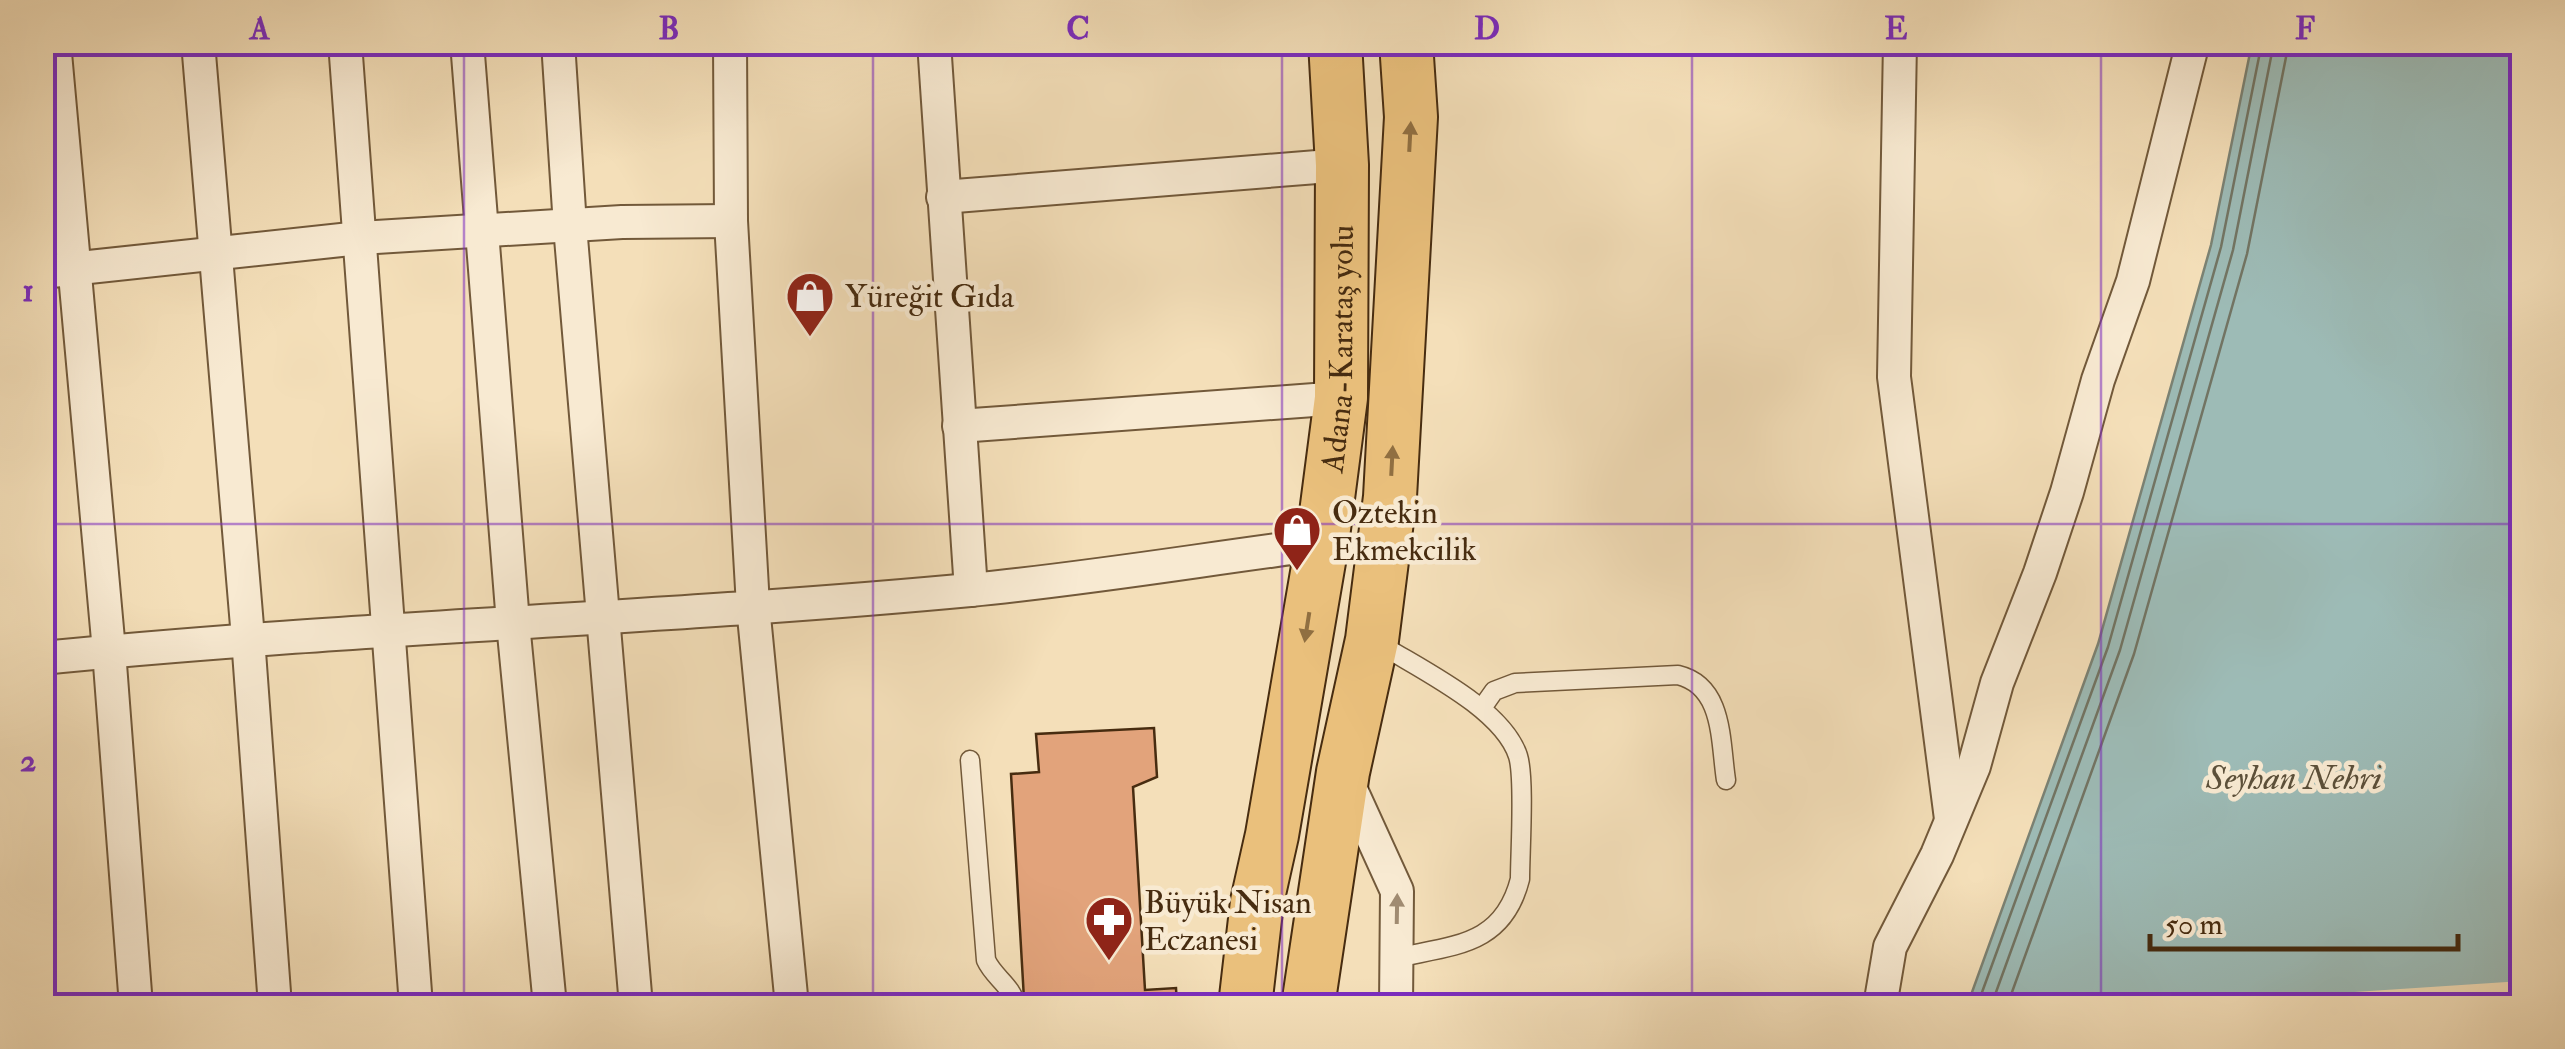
<svg xmlns="http://www.w3.org/2000/svg" width="2565" height="1049" font-family="'IM FELL Double Pica',serif">
<rect width="100%" height="100%" fill="#f4dfb9"/>
<filter id="stains"><feTurbulence type="fractalNoise" baseFrequency=".002" numOctaves="4"/><feColorMatrix values="0 0 0 0 .2 0 0 0 0 .09 0 0 0 0 .02 0 0 0 .5 -.17"/></filter>
<radialGradient id="worn" r=".72"><stop offset=".6" stop-color="#630" stop-opacity="0"/><stop offset="1" stop-color="#630" stop-opacity=".3"/></radialGradient>
<!-- water -->
<polygon fill="#9dbbb6" stroke="#7b8274" stroke-width="2.5" points="2252,43 2522,43 2522,1006 1967,1006 2098,644 2211,245"/>
<!-- pier -->
<polygon fill="#f4dfb9" points="2522,981 2522,1006 2143,1006"/>
<g fill="none" stroke-linecap="round" stroke-linejoin="round">
<!-- shore -->
<g stroke="#727463" stroke-width="2.5">
<polyline points="1977,1006 2108,647 2221,247 2262,42"/>
<polyline points="1991,1006 2120,650 2233,250 2274,42"/>
<polyline points="2007,1006 2134,654 2247,254 2289,42"/>
</g>
</g>
<!-- building -->
<polygon fill="#e2a37b" stroke="#472c10" stroke-width="2.5" points="1154,728 1157,777 1133,787 1145,990 1176,988 1177,1006 1051,1006 1050,998 1024,999 1011,774 1039,772 1036,734"/>
<g fill="none" stroke-linecap="round" stroke-linejoin="round">
<!-- service casing -->
<g stroke="#72593a" stroke-width="21">
<g id="service">
<path d="M1375,641C1417,668 1502,707 1518,756C1525,778 1520,852 1520,879C1503,946 1454,945 1396,958"/>
<path d="M1482,708L1494,691L1515,683L1678,675C1724,686 1720,741 1726,780"/>
<path d="M970,760L986,960C994,978 1012,985 1016,1006"/>
</g>
</g>
<!-- minor casing -->
<g stroke="#72593a" stroke-width="36">
<g id="minor">
<polyline points="54,42 109,651 136,1006"/>
<polyline points="198,42 248,638 275,1006"/>
<polyline points="345,42 416,1006"/>
<polyline points="467,42 513,623 550,1006"/>
<polyline points="558,42 570,226 636,1006"/>
<polyline points="730,42 731,221 753,606 792,1006"/>
<polyline points="934,42 971,590"/>
<polyline points="1900,42 1894,377 1951,819"/>
<polyline points="943,197 1342,165"/>
<polyline points="42,272 360,238 622,222 731,221"/>
<polyline points="959,426 1341,398"/>
<path d="M42,658C351,627 661,619 970,590C1087,579 1205,559 1322,544"/>
<polyline points="1345,777 1397,891 1396,1006"/>
<polyline points="1880,1006 1890,947 1937,855 1974,766 1997,683 2040,573 2067,492 2098,380 2133,281 2193,42"/>
</g>
</g>
<!-- primary casing -->
<g stroke="#472c10" stroke-width="56">
<g id="primary">
<path id="s1" d="M1245,1006L1257,902L1272,835L1322,544L1341,398L1342,165L1335,42"/>
<polyline points="1308,1006 1343,772 1372,640 1390,497 1411,117 1406,42"/>
</g>
</g>
<!-- service -->
<use href="#service" stroke="#f8ead2" stroke-width="18"/>
<!-- minor -->
<use href="#minor" stroke="#f8ead2" stroke-width="32"/>
<!-- primary -->
<use href="#primary" stroke="#eac07c" stroke-width="52"/>
</g>
<!-- one-way arrows -->
<defs><path id="oneway-solid" d="M-6-.8H1V-3.2L6.5 0L1 3.2V.8H-6Z" transform="scale(2.5)"/></defs>
<g fill="#906f41">
<use href="#oneway-solid" transform="translate(1410 137) rotate(-87)"/>
<use href="#oneway-solid" transform="translate(1392 461) rotate(-87)"/>
<use href="#oneway-solid" transform="translate(1307 627) rotate(99)"/>
</g>
<use fill="#a08b71" href="#oneway-solid" transform="translate(1397 909) rotate(-89)"/>
<!-- grid -->
<path fill="none" stroke="#7b2cbf" stroke-width="2.5" stroke-opacity="0.55" d="M464,42V1006M873,42V1006M1282,42V1006M1692,42V1006M2101,42V1006M42,524H2522"/>
<!-- icons -->
<defs>
<g id="shop-pin" transform="scale(2.5)"><path d="M0 17L-7.5 6A9.5 9.5 0 1 1 7.5 6Z" fill="#8f2418" stroke="#f8ead2"/><path d="M-5-2.5h2.3a2.7 3.5 0 0 1 5.4 0H5L5.5 6h-11ZM-1.5-2.5h3a1.5 2.3 0 0 0-3 0Z" fill="#fff"/></g>
<g id="pharmacy-pin" transform="scale(2.5)"><path d="M0 17L-7.5 6A9.5 9.5 0 1 1 7.5 6Z" fill="#8f2418" stroke="#f8ead2"/><path d="M-2-6h4v4h4v4h-4v4h-4v-4h-4v-4h4Z" fill="#fff"/></g>
</defs>
<g fill-rule="evenodd">
<use href="#shop-pin" x="810" y="296"/>
<use href="#shop-pin" x="1297" y="530"/>
<use href="#pharmacy-pin" x="1109" y="920"/>
</g>
<g text-anchor="middle" stroke-width="9" stroke-linejoin="round" paint-order="stroke">
<!-- poi labels -->
<g font-size="32" fill="#472c10" stroke="#f8ead2" text-anchor="start">
<text x="845" y="307">Yüreğit Gıda</text>
<text x="1332" y="523">Oztekin<tspan x="1332" dy="37">Ekmekcilik</tspan></text>
<text x="1144" y="913">Büyük Nisan<tspan x="1144" dy="37">Eczanesi</tspan></text>
</g>
<!-- street labels -->
<g font-size="32" fill="#472c10" stroke="#f8ead2">
<text dy="11" stroke="none"><textPath href="#s1" startOffset="665">Adana-Karataş yolu</textPath></text>
</g>
<!-- water labels -->
<g font-size="35" font-style="italic" fill="#5c503a" stroke="#f8ead2">
<text x="2294" y="789">Seyhan Nehri</text>
</g>
</g>
<!-- margin -->
<rect width="2565" height="1049" fill="none" stroke="#f4dfb9" stroke-width="110"/>
<!-- scale -->
<path d="M2150 934v15h308v-15" fill="none" stroke="#472c10" stroke-width="5"/>
<text x="2165" y="934" font-size="30" fill="#472c10" stroke="#f8ead2" stroke-width="8" paint-order="stroke">50 m</text>
<rect x="55" y="55" width="2455" height="939" fill="none" stroke="#7b2cbf" stroke-width="4"/>
<g font-size="32" text-anchor="middle" font-weight="bold" fill="#7b2cbf">
<text x="260" y="39">A</text>
<text x="669" y="39">B</text>
<text x="1078" y="39">C</text>
<text x="1487" y="39">D</text>
<text x="1896" y="39">E</text>
<text x="2305" y="39">F</text>
<text x="28" y="301">1</text>
<text x="28" y="771">2</text>
</g>
<rect width="100%" height="100%" filter="url(#stains)"/>
<rect width="100%" height="100%" fill="url(#worn)"/>
</svg>
